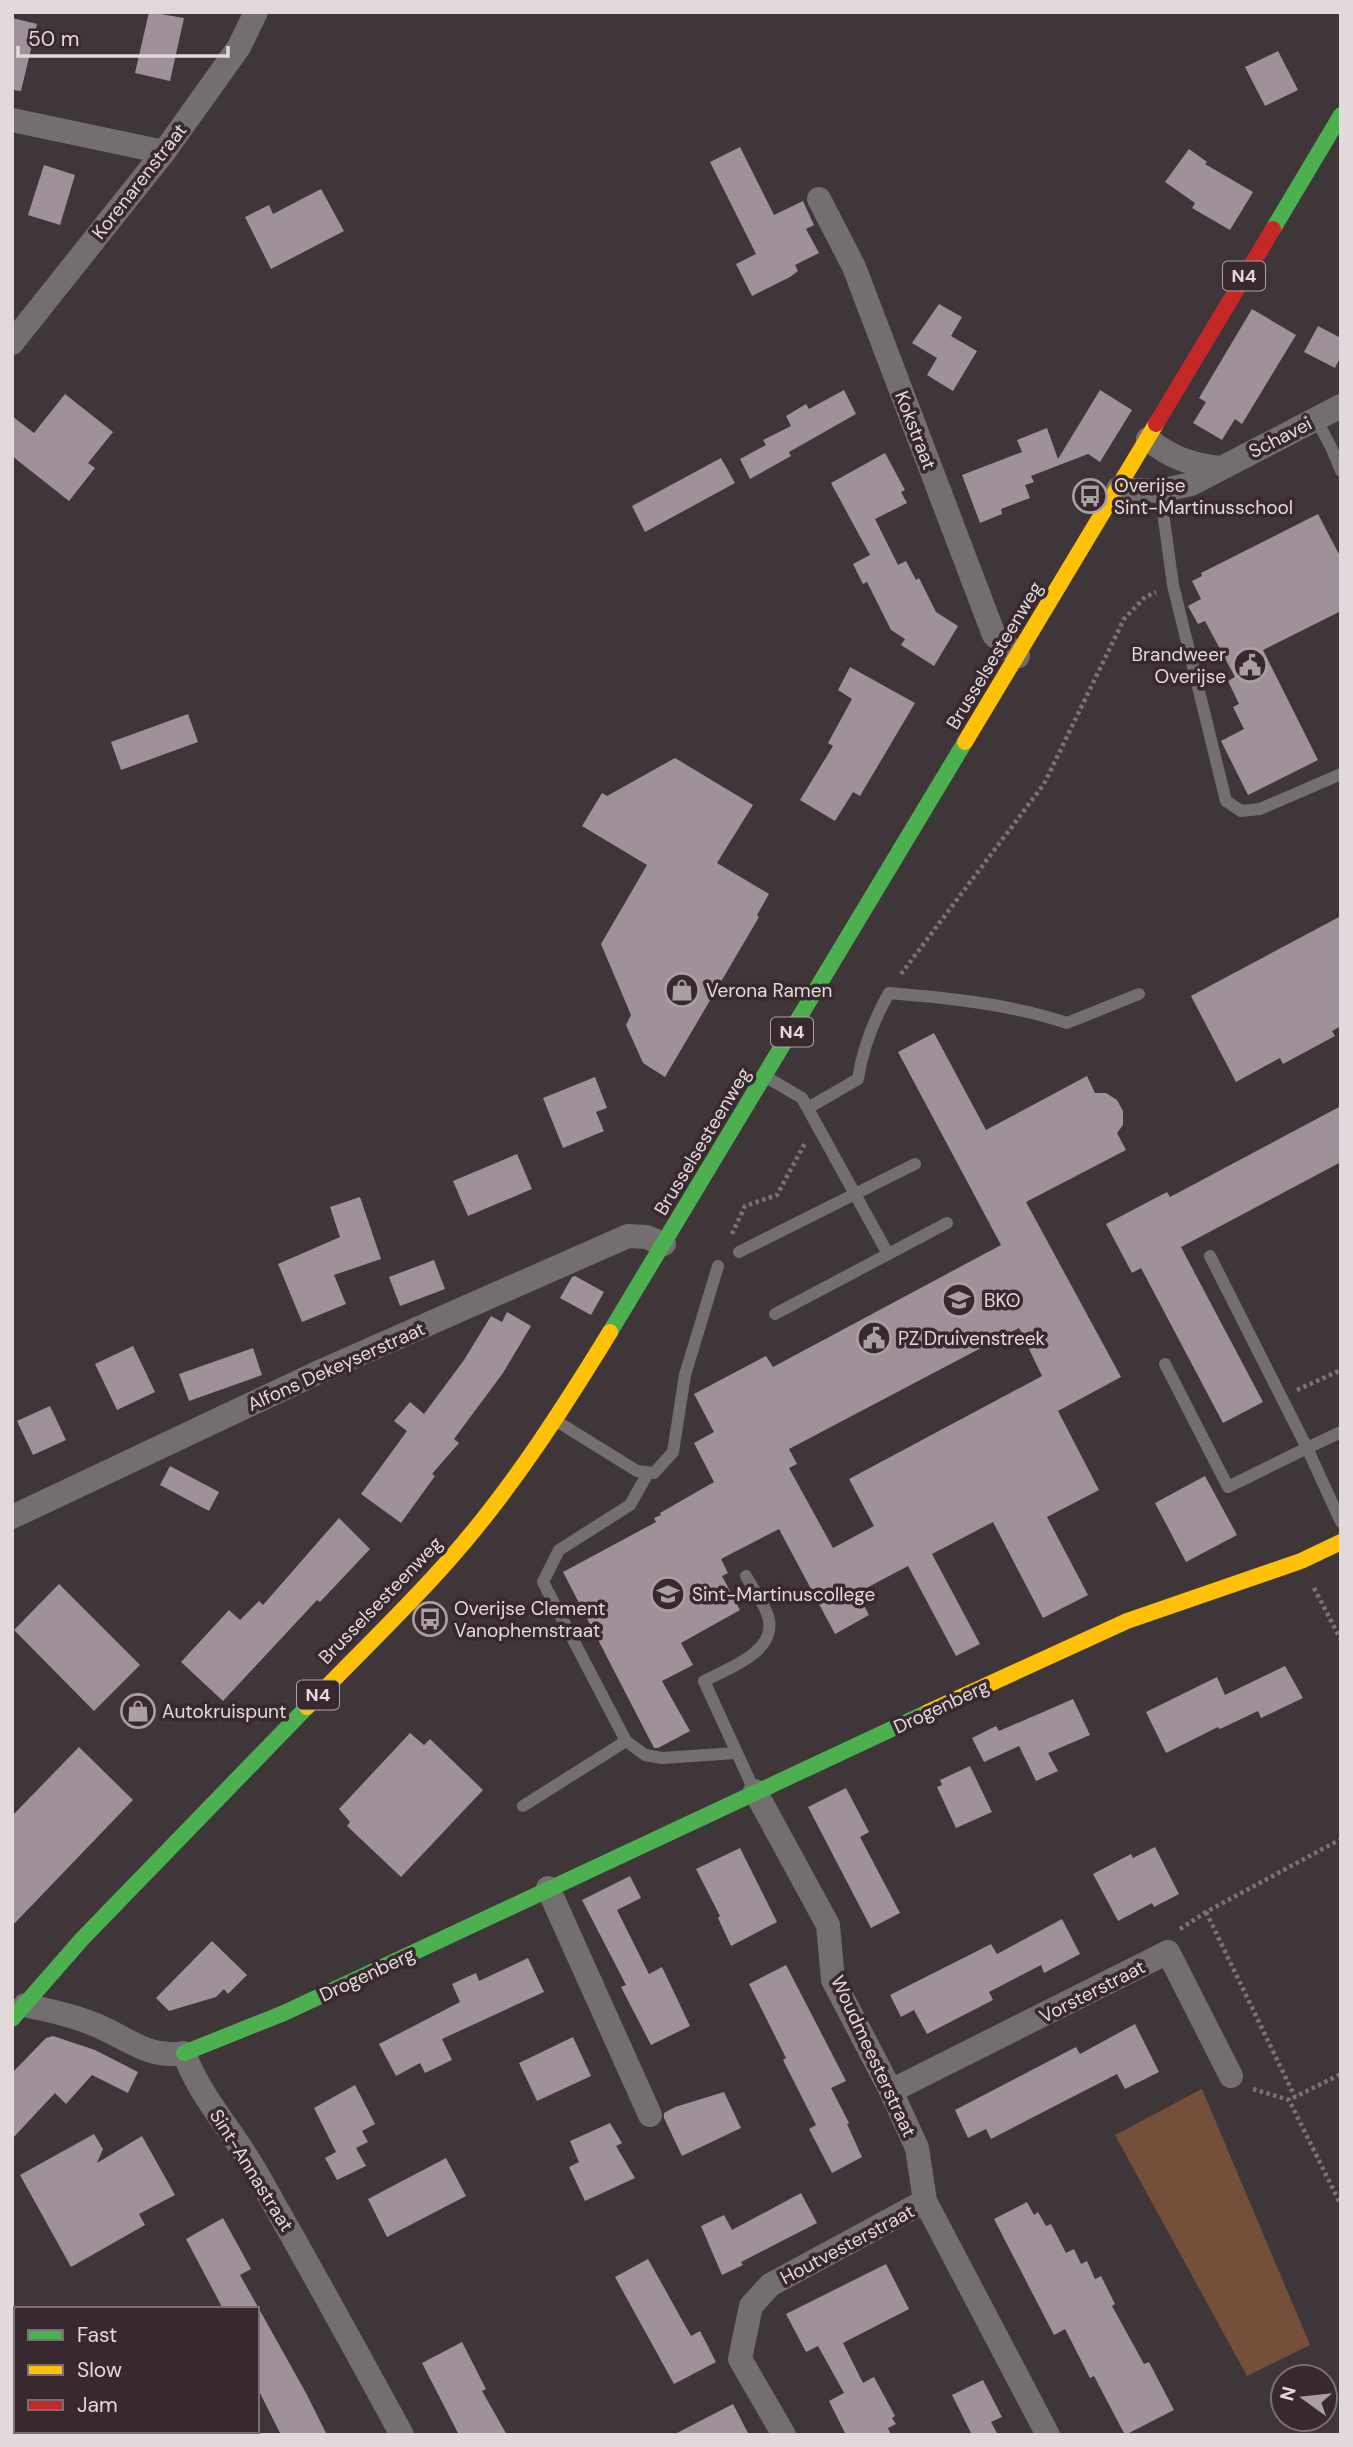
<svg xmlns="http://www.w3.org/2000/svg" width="1353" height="2447" font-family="'DM Sans',sans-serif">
<rect width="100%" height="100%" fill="#3e3638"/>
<!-- green -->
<polygon fill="#74503b" points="1202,2089 1310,2345 1247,2376 1115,2135"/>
<!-- building -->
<g fill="#9e9199" fill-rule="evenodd">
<polygon points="149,12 184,18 170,81 135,73"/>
<polygon points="12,18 37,24 21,91 12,90"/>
<polygon points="1278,51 1298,90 1265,106 1245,67"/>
<polygon points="740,147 774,215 803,201 814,225 806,229 819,253 795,265 798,271 790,277 752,296 736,264 756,254 710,162"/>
<polygon points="1189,149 1207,162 1205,164 1253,192 1230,230 1192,208 1195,203 1165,182"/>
<polygon points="44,165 75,175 60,225 28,215"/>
<polygon points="321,189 344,231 271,269 245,217 269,205 273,214"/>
<polygon points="939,304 962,317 951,336 977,351 953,391 927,375 937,358 912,343"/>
<polygon points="1252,309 1296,335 1242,424 1235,419 1222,440 1193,423 1206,402 1199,398"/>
<polygon points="1318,326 1341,338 1341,356 1335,368 1304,352"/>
<polygon points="844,390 856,414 789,452 791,456 750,479 740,459 766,445 763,440 791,426 786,416 806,404 809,409"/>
<polygon points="1100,390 1132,410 1100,462 1088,454 1031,476 1034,482 1025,485 1030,498 1001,509 1002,514 980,523 962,475 1022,452 1017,440 1047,428 1058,459"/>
<polygon points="65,394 113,432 88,463 95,468 69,501 12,456 12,416 34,433"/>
<polygon points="885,453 905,490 901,492 907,503 875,519 898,565 906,561 916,580 919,578 936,612 958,626 934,666 901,645 905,639 891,630 867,582 863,584 853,564 870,555 831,483"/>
<polygon points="721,458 735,483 645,532 632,506"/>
<polygon points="1318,514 1341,558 1341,611 1263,650 1318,760 1248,795 1221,741 1244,729 1233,707 1239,704 1228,681 1235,677 1205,621 1198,624 1188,606 1201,599 1192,581 1202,576 1201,573"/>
<polygon points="850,667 915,703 860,796 853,792 835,821 800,800 833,746 828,743 852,699 838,690"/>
<polygon points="188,714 198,742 121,770 111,742"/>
<polygon points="675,758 753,805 717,863 769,894 757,915 759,917 665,1077 643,1063 626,1025 631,1015 601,944 647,865 582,826 602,793 607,796"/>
<polygon points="1341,916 1341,1026 1332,1031 1335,1036 1283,1064 1280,1058 1236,1082 1191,996"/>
<path d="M934,1033L986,1130L1087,1076L1095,1093H1106L1117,1100L1123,1111V1125L1117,1133L1126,1150L1026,1202L1121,1377L1058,1411L1099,1490L1047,1517L1088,1595L1043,1618L993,1522L932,1554L980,1644L956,1656L908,1566L857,1593L869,1615L835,1634L779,1529L721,1559L728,1573L722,1576L740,1610L681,1643L693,1665L662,1681L690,1731L658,1748H654L563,1572L656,1522L654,1518L661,1515L660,1513L714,1482L694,1443L714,1432L694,1394L766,1356L773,1367L1001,1245L898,1052ZM1019,1328L1042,1376L849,1479L874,1526L833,1548L789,1468L797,1464L789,1449Z"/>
<polygon points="595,1077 607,1108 596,1112 604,1131 563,1148 543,1098"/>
<polygon points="1341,1106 1341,1162 1181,1247 1263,1402 1223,1423 1141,1268 1132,1273 1106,1224 1167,1192 1170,1197"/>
<polygon points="517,1154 532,1189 468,1216 453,1181"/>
<polygon points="360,1197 381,1259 334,1275 346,1304 302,1322 278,1264 340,1237 330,1207"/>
<polygon points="434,1260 445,1289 400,1306 389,1277"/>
<polygon points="575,1276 604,1292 591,1315 560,1298 572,1277"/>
<polygon points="507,1312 531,1326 503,1373 454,1439 459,1443 432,1474 435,1476 401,1523 361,1494 407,1431 394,1421 410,1402 424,1414 464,1360 491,1316 502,1322"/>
<polygon points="133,1346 155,1392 117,1410 95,1364"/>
<polygon points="253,1348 262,1375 189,1401 179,1374"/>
<polygon points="50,1406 66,1440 33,1455 17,1421"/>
<polygon points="170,1466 219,1492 209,1511 160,1485"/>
<polygon points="1205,1476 1237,1535 1186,1562 1155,1503"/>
<polygon points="339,1518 370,1549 320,1602 317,1600 223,1701 181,1662 229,1610 240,1620 259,1601 263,1605"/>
<polygon points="59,1584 140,1665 94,1711 14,1630"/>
<polygon points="1285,1666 1303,1698 1261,1718 1258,1711 1220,1729 1218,1727 1166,1753 1146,1712 1217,1677 1225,1695"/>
<polygon points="1073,1699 1090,1735 1048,1753 1058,1771 1036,1781 1019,1746 984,1762 972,1738 996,1726 999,1731"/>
<polygon points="410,1733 424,1745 430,1739 483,1790 401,1877 347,1826 350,1822 339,1809"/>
<polygon points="79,1747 133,1800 12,1926 12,1816"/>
<polygon points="970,1766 992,1812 956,1828 937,1787 942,1785 940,1780"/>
<polygon points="846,1788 869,1832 860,1837 900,1913 871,1928 808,1807"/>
<polygon points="1155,1847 1179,1894 1154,1907 1152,1903 1118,1921 1093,1874 1131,1854 1133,1858"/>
<polygon points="740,1848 777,1922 731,1946 718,1918 720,1916 696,1869"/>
<polygon points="630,1876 641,1898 617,1910 649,1974 662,1967 690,2026 651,2045 621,1987 626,1985 582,1900"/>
<polygon points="1062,1919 1080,1954 1044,1973 1041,1965 989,1992 993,2000 927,2034 914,2010 901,2017 890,1995 991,1944 997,1954"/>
<polygon points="212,1941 247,1975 228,1994 224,1989 216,1997 169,2011 156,1998"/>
<polygon points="528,1958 544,1992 442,2039 452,2060 425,2073 420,2063 396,2076 379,2044 460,2002 452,1984 476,1973 479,1981"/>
<polygon points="786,1965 846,2081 831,2088 849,2123 847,2124 862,2157 832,2173 809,2129 816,2125 783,2060 786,2058 749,1984"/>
<polygon points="1135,2024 1159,2072 1125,2089 1117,2074 991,2139 986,2129 968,2138 955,2110 1076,2047 1080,2054"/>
<polygon points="53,2036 95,2050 138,2072 128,2093 92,2075 66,2104 55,2093 12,2139 12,2073 46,2038"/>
<polygon points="573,2037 591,2076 537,2101 519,2063"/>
<polygon points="355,2085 375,2124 362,2131 368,2142 356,2148 366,2166 337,2180 325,2158 336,2152 314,2108"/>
<polygon points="724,2092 741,2128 682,2156 664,2118 664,2113 675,2107"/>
<polygon points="610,2123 622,2143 616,2146 635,2178 585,2201 569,2167 579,2162 570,2141"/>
<polygon points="94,2134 103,2149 97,2163 142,2136 175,2195 139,2214 145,2225 71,2267 20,2175"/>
<polygon points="446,2158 466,2196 387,2237 368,2199"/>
<polygon points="801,2193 817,2223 741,2262 743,2265 722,2275 701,2226 724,2215 732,2230"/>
<polygon points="1027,2202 1034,2215 1038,2212 1046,2226 1051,2224 1066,2253 1074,2249 1081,2264 1087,2261 1095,2279 1101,2276 1115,2304 1112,2306 1144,2364 1149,2362 1174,2410 1125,2435 1094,2376 1090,2378 1065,2329 1054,2335 994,2219"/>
<polygon points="223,2218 251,2269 240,2275 306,2393 327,2435 281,2435 257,2387 257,2309 223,2309 186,2239"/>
<polygon points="648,2259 691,2336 700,2331 716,2362 674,2384 615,2277"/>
<polygon points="886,2264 909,2309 843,2343 863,2383 874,2377 895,2416 892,2418 896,2424 888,2428 891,2435 846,2435 829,2401 844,2393 818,2346 806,2352 786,2314"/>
<polygon points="462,2342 486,2389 482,2391 507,2435 459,2435 422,2363"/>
<polygon points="983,2380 1002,2417 991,2422 998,2435 972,2435 952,2395"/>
<polygon points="733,2404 749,2435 673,2435"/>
</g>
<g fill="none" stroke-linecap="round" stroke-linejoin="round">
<!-- path -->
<g stroke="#787474" stroke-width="4.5" stroke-dasharray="3.5 3.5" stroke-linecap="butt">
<polyline points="901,974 1044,784 1124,619 1145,597 1156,592"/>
<polyline points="732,1234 745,1206 777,1195 805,1143"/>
<polyline points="1297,1390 1341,1370"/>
<polyline points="1314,1588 1341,1640"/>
<polyline points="1206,1912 1295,2097"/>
<polyline points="1180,1929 1206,1912 1341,1839"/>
<polyline points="1253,2089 1289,2100 1341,2205"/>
<polyline points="1293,2098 1341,2074"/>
</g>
<!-- lane -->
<g stroke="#736e6f" stroke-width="12">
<polyline points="1316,419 1331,447 1341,471"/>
<polyline points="1160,491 1173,585 1226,801 1241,811 1260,809 1341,774"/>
<polyline points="766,1077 802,1098 888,1254"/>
<path d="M808,1108L858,1079C863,1047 873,1021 889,993C949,998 1010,1004 1067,1023L1139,994"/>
<polyline points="739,1252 915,1164"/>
<polyline points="1210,1256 1307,1448 1341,1432"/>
<polyline points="775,1314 947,1223"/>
<polyline points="1165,1364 1228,1487 1307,1448 1341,1522"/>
<polyline points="558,1422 637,1471 654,1473 673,1452 685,1375 718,1266"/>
<path d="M746,1576C753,1589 766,1605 769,1620C775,1653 727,1669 704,1681L754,1790"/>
<polyline points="626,1741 645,1755 662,1758 736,1753"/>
<polyline points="523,1806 626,1741 543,1582 559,1550 630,1505 648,1473"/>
</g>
<!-- street -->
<g stroke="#736e6f" stroke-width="24">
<polyline points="12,120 164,152"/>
<polyline points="819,199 854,267 994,635 1018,656"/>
<polyline points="12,343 164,152 239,47 256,12"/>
<path d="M1148,439C1171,458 1190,464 1219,468"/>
<polyline points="1118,489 1160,491 1191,484 1341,406"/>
<polyline points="12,1517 317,1373 628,1236 646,1237 664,1244"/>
<polyline points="755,1791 828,1925 833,1980 891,2091 917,2148 925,2201 1048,2435"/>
<polyline points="548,1888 650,2115"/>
<path d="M25,2005C46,2010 68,2014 88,2022C122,2033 145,2060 184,2053C199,2095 231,2129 253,2167C304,2256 353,2345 402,2435"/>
<polyline points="891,2091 1168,1952 1231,2076"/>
<polyline points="784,2435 740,2359 751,2306 770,2285 925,2201"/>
</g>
<!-- fast -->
<g stroke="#4caf50" stroke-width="16">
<polyline points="1273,229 1341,115"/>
<polyline points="610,1332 965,742"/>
<polyline points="12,2019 82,1939 307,1707"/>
<polyline points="184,2053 284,2013 928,1712"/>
</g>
<!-- slow -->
<g stroke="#ffc107" stroke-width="16">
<polyline points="965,742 1156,424"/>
<path d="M307,1707C354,1658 403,1612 448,1561C510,1491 561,1412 610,1332"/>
<polyline points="928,1712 1127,1621 1301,1561 1341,1542"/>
</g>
<!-- jam -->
<polyline stroke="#c62828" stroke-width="16" points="1156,424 1273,229"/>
</g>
<!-- icons -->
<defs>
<g id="bus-ring" transform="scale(1.75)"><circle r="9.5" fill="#37292d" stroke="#a9a0a2" stroke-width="1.5"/><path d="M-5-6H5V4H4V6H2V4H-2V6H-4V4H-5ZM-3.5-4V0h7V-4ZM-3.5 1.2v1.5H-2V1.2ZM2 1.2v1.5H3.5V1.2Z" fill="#a9a0a2"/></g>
<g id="civic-ring" transform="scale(1.75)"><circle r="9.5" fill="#37292d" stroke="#a9a0a2" stroke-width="1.5"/><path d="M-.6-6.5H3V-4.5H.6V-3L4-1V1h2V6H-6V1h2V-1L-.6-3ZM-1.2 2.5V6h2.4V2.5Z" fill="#a9a0a2"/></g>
<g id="shop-ring" transform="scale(1.75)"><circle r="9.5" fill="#37292d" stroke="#a9a0a2" stroke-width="1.5"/><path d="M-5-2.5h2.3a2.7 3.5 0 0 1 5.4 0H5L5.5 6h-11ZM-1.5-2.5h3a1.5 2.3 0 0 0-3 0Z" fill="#a9a0a2"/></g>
<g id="school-ring" transform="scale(1.75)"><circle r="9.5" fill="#37292d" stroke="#a9a0a2" stroke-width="1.5"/><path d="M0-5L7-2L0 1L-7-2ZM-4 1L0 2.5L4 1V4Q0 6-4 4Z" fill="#a9a0a2"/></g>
</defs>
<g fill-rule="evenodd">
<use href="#bus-ring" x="1090" y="496"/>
<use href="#civic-ring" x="1250" y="665"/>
<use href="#shop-ring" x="682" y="990"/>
<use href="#school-ring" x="959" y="1300"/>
<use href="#civic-ring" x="874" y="1338"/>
<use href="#school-ring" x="668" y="1594"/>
<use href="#bus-ring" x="430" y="1619"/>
<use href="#shop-ring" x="138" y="1711"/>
</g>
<g text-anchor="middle" stroke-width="7" stroke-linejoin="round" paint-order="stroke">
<!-- shield labels -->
<g fill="#37292d" stroke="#afa4a7" stroke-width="2">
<rect x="1223" y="261.5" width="42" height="29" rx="5"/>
<rect x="771" y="1017.5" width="42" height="29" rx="5"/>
<rect x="297" y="1680.5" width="42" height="29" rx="5"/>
</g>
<g font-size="18" font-weight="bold" fill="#e2d9db">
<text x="1244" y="282">N4</text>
<text x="792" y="1038">N4</text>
<text x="318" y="1701">N4</text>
</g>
<!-- street labels -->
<g font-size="19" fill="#e2d9db" stroke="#37292d">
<text transform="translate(139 181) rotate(-52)" y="7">Korenarenstraat</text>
<text transform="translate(916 430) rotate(69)" y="7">Kokstraat</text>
<text transform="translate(1280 437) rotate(-27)" y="7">Schavei</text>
<text transform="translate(994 655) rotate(-59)" y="7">Brusselsesteenweg</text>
<text transform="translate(702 1141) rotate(-59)" y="7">Brusselsesteenweg</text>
<text transform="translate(336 1366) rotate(-24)" y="7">Alfons Dekeyserstraat</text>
<text transform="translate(380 1600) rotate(-46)" y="7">Brusselsesteenweg</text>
<text transform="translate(941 1706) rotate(-25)" y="7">Drogenberg</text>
<text transform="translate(367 1974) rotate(-25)" y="7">Drogenberg</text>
<text transform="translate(1092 1991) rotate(-27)" y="7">Vorsterstraat</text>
<text transform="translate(874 2056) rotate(65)" y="7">Woudmeesterstraat</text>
<text transform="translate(252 2170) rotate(58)" y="7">Sint-Annastraat</text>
<text transform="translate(847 2244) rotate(-28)" y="7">Houtvesterstraat</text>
</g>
<!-- poi labels -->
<g font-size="19" fill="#e2d9db" stroke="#37292d" text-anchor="start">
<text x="1114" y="492">Overijse<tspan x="1114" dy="22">Sint-Martinusschool</tspan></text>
<text x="1226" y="661" text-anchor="end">Brandweer<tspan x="1226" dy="22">Overijse</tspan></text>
<text x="706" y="997">Verona Ramen</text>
<text x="984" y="1307">BKO</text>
<text x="898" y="1345">PZ Druivenstreek</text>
<text x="692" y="1601">Sint-Martinuscollege</text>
<text x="454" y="1615">Overijse Clement<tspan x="454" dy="22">Vanophemstraat</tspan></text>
<text x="162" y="1718">Autokruispunt</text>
</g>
</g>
<!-- border -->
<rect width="1353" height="2447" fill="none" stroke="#e2d9db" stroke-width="28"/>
<!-- legend -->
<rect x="14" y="2307" width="245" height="126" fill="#37292d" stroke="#7b6f73" stroke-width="2"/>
<rect x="28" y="2330" width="35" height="10" fill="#4caf50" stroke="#7b6f73" stroke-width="2"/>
<text x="77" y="2342" font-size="21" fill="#e2d9db">Fast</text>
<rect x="28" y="2365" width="35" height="10" fill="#ffc107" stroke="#7b6f73" stroke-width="2"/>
<text x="77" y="2377" font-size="21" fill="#e2d9db">Slow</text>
<rect x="28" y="2400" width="35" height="10" fill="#c62828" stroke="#7b6f73" stroke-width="2"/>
<text x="77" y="2412" font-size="21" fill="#e2d9db">Jam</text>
<!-- north arrow -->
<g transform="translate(1304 2398) rotate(285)"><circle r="33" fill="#37292d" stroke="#7b6f73" stroke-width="2"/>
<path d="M0-5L12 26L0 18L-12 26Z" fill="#a9a0a2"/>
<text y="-10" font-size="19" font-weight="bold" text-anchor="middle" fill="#e2d9db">N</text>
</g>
<!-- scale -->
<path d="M18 46v10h210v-10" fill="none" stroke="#e2d9db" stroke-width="3.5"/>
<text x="28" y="46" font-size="21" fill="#e2d9db" stroke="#37292d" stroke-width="5" paint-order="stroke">50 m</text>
</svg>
